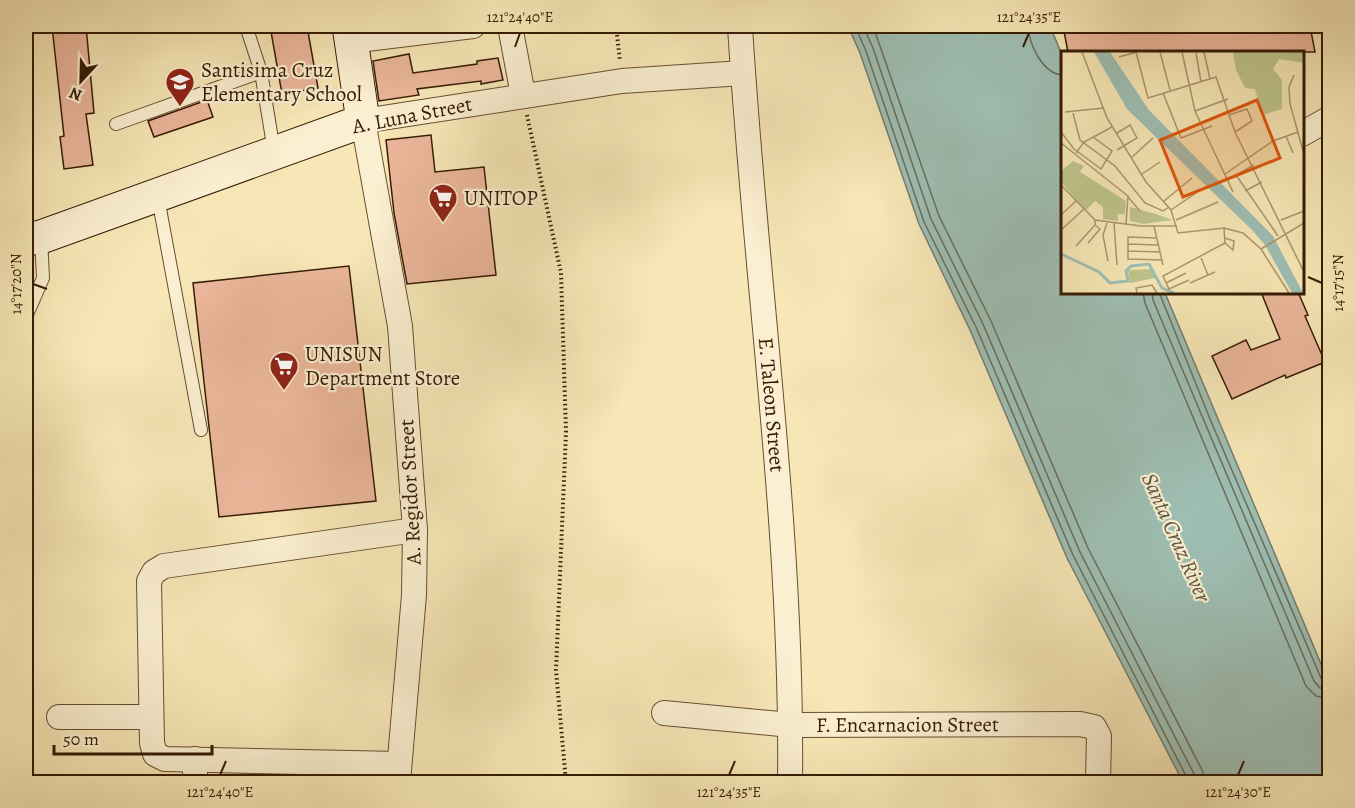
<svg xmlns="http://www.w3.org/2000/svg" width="1355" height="808" font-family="Alegreya,serif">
<rect width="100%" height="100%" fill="#f7e7b6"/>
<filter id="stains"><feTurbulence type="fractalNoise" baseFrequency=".00333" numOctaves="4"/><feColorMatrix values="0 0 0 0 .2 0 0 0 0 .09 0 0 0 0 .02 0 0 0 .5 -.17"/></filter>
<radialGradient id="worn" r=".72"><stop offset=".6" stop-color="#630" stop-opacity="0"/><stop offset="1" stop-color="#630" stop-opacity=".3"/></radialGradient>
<!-- water -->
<polygon fill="#9ebfb4" stroke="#747d6e" stroke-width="1.5" points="848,26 1050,26 1062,55 1062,292 1165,293 1329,683 1329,782 1183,782 1067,558 970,330 919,224 860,53"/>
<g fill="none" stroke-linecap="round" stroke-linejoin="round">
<!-- shore -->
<g stroke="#6a6d5c" stroke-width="1.5">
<polyline points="855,26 866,51 924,222 976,327 1073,555 1187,778 1188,782"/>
<polyline points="863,26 873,48 931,219 983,324 1080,552 1194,774 1196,782"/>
<polyline points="873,26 939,216 991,321 1088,548 1202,770 1205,782"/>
<path d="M1028,26C1029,44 1042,73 1062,75"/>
<polyline points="1143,292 1145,303 1306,686 1316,696 1330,699"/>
<polyline points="1152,292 1153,300 1314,681 1320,688 1330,690"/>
<polyline points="1159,292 1210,419 1321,678 1324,682 1330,683"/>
</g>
</g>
<!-- building -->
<g fill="#ebb69b" stroke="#361b04" stroke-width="1.5">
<polygon points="52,26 86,26 94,113 86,114 93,165 64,169 60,137 64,136"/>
<polygon points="270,26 307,26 318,88 282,94"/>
<polygon points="1063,26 1310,26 1315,52 1068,52"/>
<polygon points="409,54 413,73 477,64 477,61 498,58 503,80 481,84 481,81 417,89 419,95 379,101 373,61"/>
<polygon points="207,100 213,117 154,137 148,121"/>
<polygon points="431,135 435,172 484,167 496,275 407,284 394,213 386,140"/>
<polygon points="349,266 376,501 219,517 193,283"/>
<polygon points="1261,292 1298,292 1308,315 1305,316 1325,362 1286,378 1285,375 1232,399 1212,356 1246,340 1251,350 1280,339"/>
</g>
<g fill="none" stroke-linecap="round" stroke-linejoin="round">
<!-- lane casing -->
<g stroke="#664e30" stroke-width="14">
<g id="lane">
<polyline points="246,26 261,72 274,151"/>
<polyline points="116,124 261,72"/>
<polyline points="158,198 201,430"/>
<polyline points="26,317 43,278 41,238"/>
</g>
</g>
<!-- street casing -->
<g stroke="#664e30" stroke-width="26">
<g id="street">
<polyline points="510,26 523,95"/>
<path id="s1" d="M740,26C755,278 793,529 790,782"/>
<polyline points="350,41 473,26"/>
<polyline points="1302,134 1330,118"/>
<path id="s2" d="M664,713L791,725L1080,724L1094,727L1099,736L1098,782"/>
<polyline points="59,717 151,717"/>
<polyline points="195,759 195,782"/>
<polyline points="399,764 165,759 155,754 152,743 149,581 154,572 164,566 415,530"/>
<polyline points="398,782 414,595 415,530 400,326 363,121 622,81 743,73"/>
</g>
</g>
<!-- secondary casing -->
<g stroke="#361b04" stroke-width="35">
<polyline id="secondary" points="26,239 41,237 363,121 349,26"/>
</g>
<!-- path -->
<g stroke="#361b04" stroke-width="4" stroke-dasharray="1.5 3" stroke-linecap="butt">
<polyline points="616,26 620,61"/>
<polyline points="527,115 561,273 566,432 556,670 566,782"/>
</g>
<!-- lane -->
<use href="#lane" stroke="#faefd0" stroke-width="12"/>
<!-- street -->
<use href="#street" stroke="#faefd0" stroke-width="24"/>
<!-- secondary -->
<use href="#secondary" stroke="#faefd0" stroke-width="33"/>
</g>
<!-- ticks -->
<path fill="none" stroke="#361b04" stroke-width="2" d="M515,47L520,33M1023,47L1029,33M1308,277L1322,283M33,284L47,289M220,775L226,761M729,775L735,761M1238,775L1244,761"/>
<!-- icons -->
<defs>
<g id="school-pin" transform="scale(1.5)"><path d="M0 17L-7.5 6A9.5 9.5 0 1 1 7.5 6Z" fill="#8f2418" stroke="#faefd0"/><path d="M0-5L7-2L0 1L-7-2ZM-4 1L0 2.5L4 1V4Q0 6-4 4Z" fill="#fff"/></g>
<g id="supermarket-pin" transform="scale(1.5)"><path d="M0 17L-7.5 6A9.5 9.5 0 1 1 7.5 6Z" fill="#8f2418" stroke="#faefd0"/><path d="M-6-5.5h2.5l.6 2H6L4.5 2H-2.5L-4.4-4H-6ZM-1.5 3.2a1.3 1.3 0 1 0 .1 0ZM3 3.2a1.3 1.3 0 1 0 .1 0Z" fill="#fff"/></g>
</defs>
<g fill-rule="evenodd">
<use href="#school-pin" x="180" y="82"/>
<use href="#supermarket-pin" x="443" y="198"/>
<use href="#supermarket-pin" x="284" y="366"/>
</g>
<g text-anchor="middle" stroke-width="4.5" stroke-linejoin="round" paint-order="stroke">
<!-- poi labels -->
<g font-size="21" fill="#361b04" stroke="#faefd0" text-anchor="start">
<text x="201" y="77">Santisima Cruz<tspan x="201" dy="24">Elementary School</tspan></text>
<text x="464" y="205">UNITOP</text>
<text x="305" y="361">UNISUN<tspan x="305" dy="24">Department Store</tspan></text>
</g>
<!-- street labels -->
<g font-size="21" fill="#361b04" stroke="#faefd0">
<text transform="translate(412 115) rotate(-11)" y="7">A. Luna Street</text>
<text dy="7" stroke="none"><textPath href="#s1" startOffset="380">E. Taleon Street</textPath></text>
<text transform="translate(410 492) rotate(-93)" y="7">A. Regidor Street</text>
<text dy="7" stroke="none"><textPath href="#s2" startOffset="244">F. Encarnacion Street</textPath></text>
</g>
<!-- water labels -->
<g font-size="22" font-style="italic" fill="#5a5442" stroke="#faefd0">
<text transform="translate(1177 537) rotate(66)" y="8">Santa Cruz River</text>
</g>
</g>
<!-- overview -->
<g transform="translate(1061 51)">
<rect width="243" height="243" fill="#f7e7b6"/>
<path d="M172,1H243V12L218,8L212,18L221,29V58L201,64L194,38L184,37L175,19ZM12,110L23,115L19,121L65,150L64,163H57V170L42,168V156L34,150L25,159L0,131V120ZM69,156L95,163L112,169L82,173L69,170ZM91,218L94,227L69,232L67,219Z" fill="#bec58c"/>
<path d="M33,1H49L88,59L212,185L242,242H231L204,194L191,179L66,58Z" fill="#9ebfb4"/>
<path fill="none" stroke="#9ebfb4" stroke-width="3" d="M0,203L38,221L49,232L67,230L65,220L70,215L88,213L101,237L113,242"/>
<path fill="none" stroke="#aa956f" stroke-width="1.5" d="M21,1L46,67L85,131L110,159L117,182L163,177L182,182L200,198L228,242M75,1L87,47L155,26L174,81L243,221M99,1L109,39M121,1L134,60L172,141M143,1L149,28M135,2L140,31M58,6L76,1M233,24L228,36L229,53L243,103M102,42L120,87L151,75M134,60L167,48M4,61L43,57M12,62L19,89L54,115L84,152L102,160L108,156M168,64L186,58L191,70L174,81M0,81L13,98L40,118L51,100L32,86M56,82L69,74L76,87L56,99M225,85L232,102M0,92L67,145L65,173M15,102L23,91L51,76M71,106L92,87M193,114L175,124L217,185M81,123L99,111M164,123L212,90L237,81M0,134L34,169L80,175H116M184,140L201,131M67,146L79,160M103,150L131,127M110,159L135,142M0,164L16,149M115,169L157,151M220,169L243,160M46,172L42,184L47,210M53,172L56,214M93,175L102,214M0,179L23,158M96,187L67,186V208L101,209M164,187L173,190L172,199L164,192M27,192L39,178L34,174M67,193L97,194M15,195L34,174V169M200,198L243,172M67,200L99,201M140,207L147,224M128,229L108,238L102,225L164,192L163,177M105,232L125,222M129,232L154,221M76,242L75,237L91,234L96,242"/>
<path fill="#df560c" fill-opacity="0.15" stroke="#df560c" stroke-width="3" d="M196,49L219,107L122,146L99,89Z"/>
<rect width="243" height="243" fill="none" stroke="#361b04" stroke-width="3"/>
</g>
<!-- margin -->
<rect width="1355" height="808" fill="none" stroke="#f7e7b6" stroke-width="66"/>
<!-- north arrow -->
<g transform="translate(81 81) rotate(202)" stroke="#faefd0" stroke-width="4.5" paint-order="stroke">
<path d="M0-4.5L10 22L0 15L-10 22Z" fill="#361b04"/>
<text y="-9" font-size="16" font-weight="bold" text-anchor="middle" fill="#361b04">N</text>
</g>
<!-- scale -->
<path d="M54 745v9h158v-9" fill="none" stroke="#361b04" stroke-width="3"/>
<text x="63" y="745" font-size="18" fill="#361b04" stroke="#faefd0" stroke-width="4.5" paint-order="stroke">50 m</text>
<rect x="33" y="33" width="1289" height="742" fill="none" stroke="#361b04" stroke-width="2"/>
<g font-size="15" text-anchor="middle" fill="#361b04">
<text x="520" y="22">121°24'40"E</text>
<text x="1029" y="22">121°24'35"E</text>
<text transform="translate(1338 283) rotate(-90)" y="5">14°17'15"N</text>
<text transform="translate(16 284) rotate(-90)" y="5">14°17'20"N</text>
<text x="220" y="797">121°24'40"E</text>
<text x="729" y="797">121°24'35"E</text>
<text x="1238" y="797">121°24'30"E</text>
</g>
<rect width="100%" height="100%" filter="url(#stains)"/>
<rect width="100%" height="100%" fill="url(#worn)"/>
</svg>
